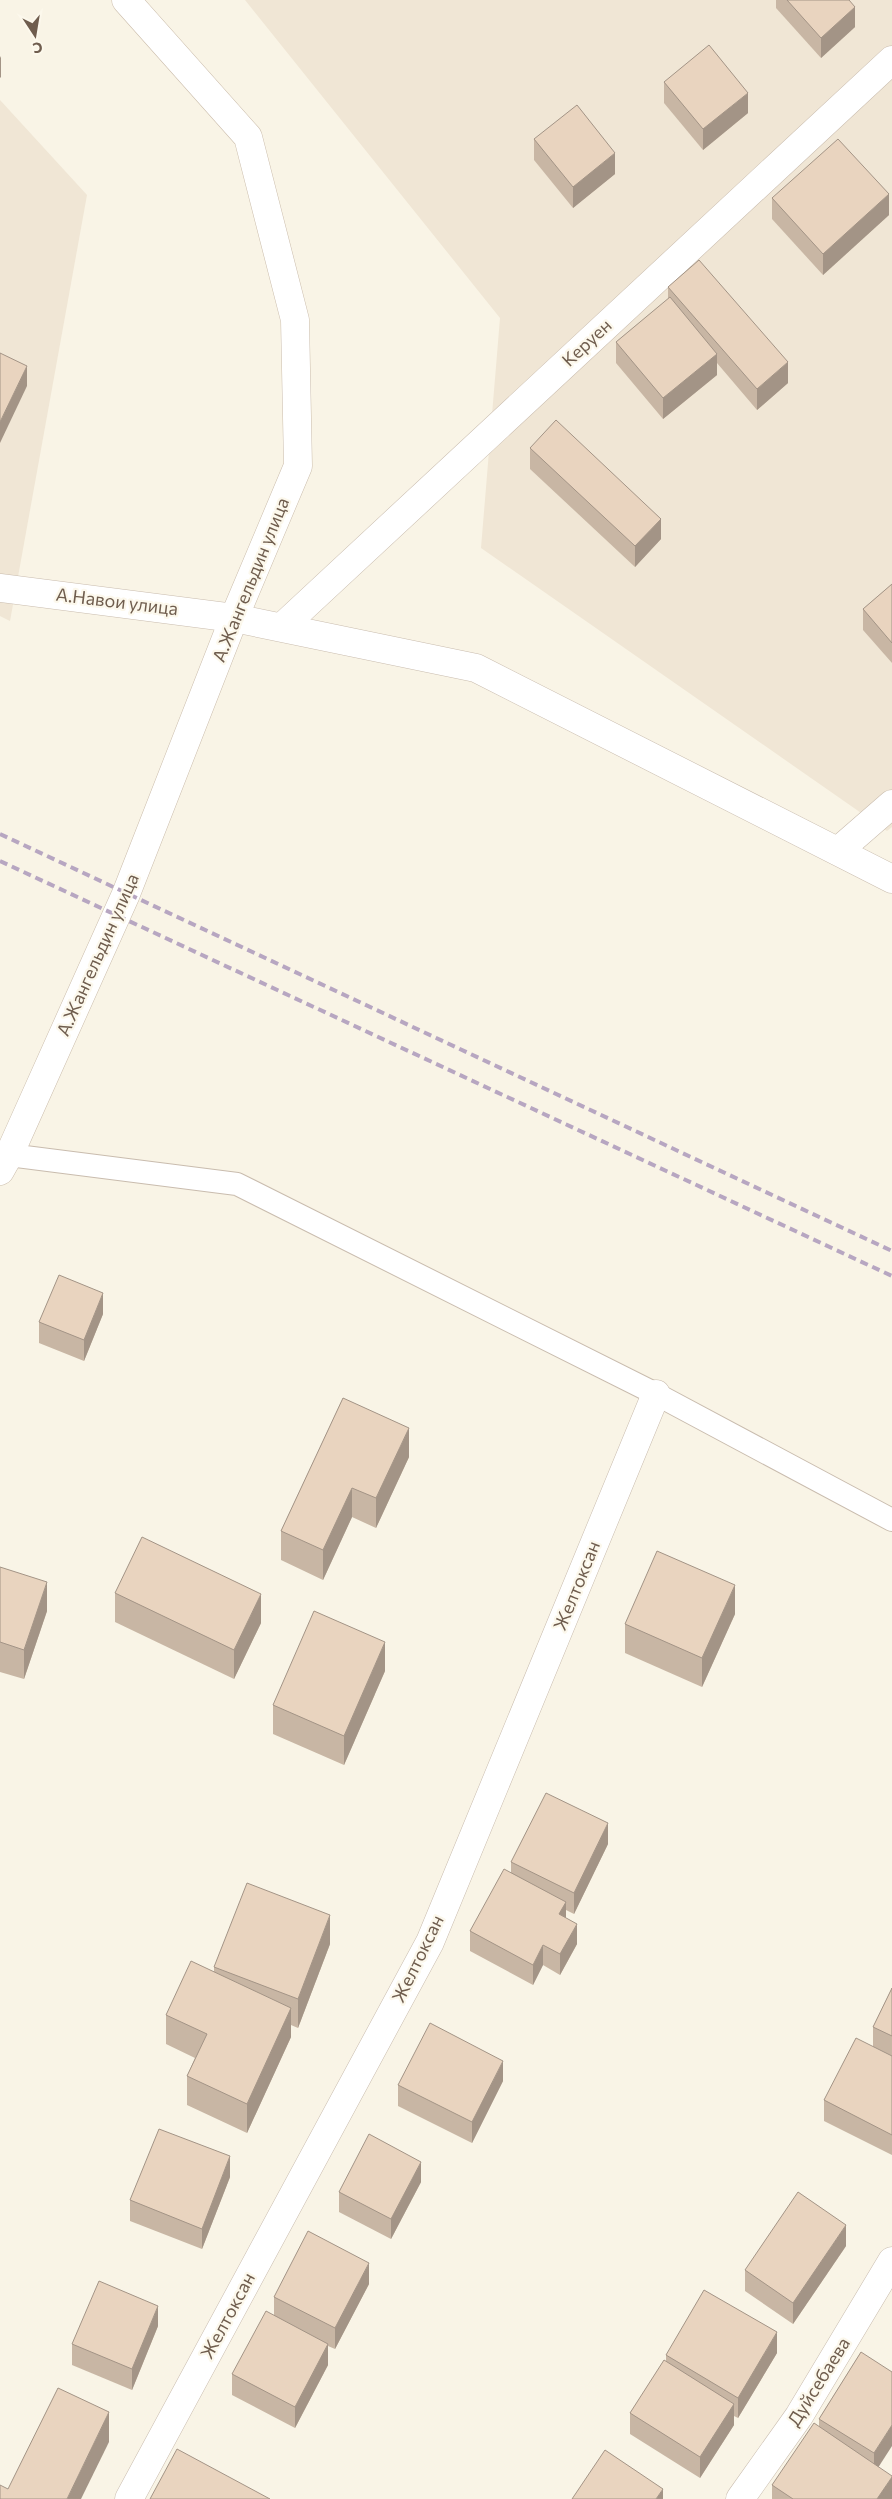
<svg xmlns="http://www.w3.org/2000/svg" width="892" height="2499" font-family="Commissioner,sans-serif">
<rect width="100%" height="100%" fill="#f9f4e6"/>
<!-- residential -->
<g fill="#f0e6d5">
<polygon points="245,0 892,0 892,827 887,831 481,548 500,318"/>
<polygon points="0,100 87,195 10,621 0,616"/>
</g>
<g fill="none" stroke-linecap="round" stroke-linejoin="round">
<!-- lane casing -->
<g stroke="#c9bcae" stroke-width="24">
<polyline id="lane" points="9,1155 237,1184 656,1394 892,1520"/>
</g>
<!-- street casing -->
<g stroke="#c9bcae" stroke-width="29">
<g id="street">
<polyline points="0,588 234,618 476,668 892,879"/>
<polyline points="282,627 892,60"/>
<polyline points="838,851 892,804"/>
<polyline points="129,2499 430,1942 656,1394"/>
<polyline points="740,2499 799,2416 892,2261"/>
</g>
</g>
<!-- secondary casing -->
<g stroke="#cbbdac" stroke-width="29">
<polyline id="secondary" points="0,1171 9,1155 126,894 234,618 298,466 295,320 248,137 126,0"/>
</g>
<!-- lane -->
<use href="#lane" stroke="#fff" stroke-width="22"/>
<!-- street -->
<use href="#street" stroke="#fff" stroke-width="28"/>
<!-- secondary -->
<use href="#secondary" stroke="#fff" stroke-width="28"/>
<!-- rail -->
<g stroke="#b7a6c1" stroke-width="4" stroke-dasharray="8 5" stroke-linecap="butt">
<polyline points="0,834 892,1251"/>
<polyline points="0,861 892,1276"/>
</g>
</g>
<!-- wall -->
<g fill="#c8b6a4">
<polygon points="776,0 849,0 855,27 821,58 776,8"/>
<polygon points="664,82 748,113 703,150 664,103"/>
<polygon points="534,139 615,174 573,208 534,160"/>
<polygon points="772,198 889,215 823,275 772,219"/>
<polygon points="668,287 788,383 757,410 717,363 717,375 663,419 616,363 616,342 668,299"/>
<polygon points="530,448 661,539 635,567 530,469"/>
<polygon points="892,584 892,663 863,630 863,609"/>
<polygon points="103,1314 84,1361 39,1343 39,1322"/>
<polygon points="343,1398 409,1457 376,1528 352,1517 323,1580 281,1560 281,1531"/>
<polygon points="0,1567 47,1611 24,1679 0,1672"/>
<polygon points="115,1593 261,1623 234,1679 115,1622"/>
<polygon points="735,1614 702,1687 625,1653 625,1624"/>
<polygon points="385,1671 344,1765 273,1734 273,1705"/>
<polygon points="608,1844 574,1914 566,1910 566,1918 577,1944 560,1975 543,1965 533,1985 470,1951 470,1931 511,1872 511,1862"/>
<polygon points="330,1944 298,2028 291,2025 291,2037 247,2133 187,2105 187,2076 195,2058 166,2044 166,2015 214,1971 214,1967"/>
<polygon points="892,1988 892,2155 824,2121 824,2100 873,2047 873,2027"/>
<polygon points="503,2081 472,2143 398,2106 398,2085"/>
<polygon points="230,2177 202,2249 130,2221 130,2200"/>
<polygon points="421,2182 391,2239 339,2212 339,2192"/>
<polygon points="846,2246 793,2324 745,2291 745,2270"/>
<polygon points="369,2284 335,2349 328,2346 328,2365 295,2428 232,2395 232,2374 274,2316 274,2297"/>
<polygon points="158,2326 132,2390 72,2365 72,2344"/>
<polygon points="861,2352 879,2467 892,2499 772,2499 772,2485 819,2427 819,2419"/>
<polygon points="777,2353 738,2418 734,2416 734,2425 700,2478 630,2434 630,2413 666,2361 666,2355"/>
</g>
<!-- shaded-wall -->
<g fill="#a39486">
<polygon points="855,7 855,27 821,58 821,38"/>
<polygon points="1,56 1,77 0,78 0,58"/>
<polygon points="748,93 748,113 703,150 703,129"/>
<polygon points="615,153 615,174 573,208 573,187"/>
<polygon points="889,194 889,215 823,275 823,254"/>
<polygon points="717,354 717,375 663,419 663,398"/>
<polygon points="788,362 788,383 757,410 757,389"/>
<polygon points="27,366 27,386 0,443 0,422"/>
<polygon points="661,519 661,539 635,567 635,546"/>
<polygon points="103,1293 103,1314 84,1361 84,1340"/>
<polygon points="409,1428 409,1457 376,1528 376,1498"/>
<polygon points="352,1488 352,1517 323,1580 323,1550"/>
<polygon points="47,1582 47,1611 24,1679 24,1650"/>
<polygon points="735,1585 735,1614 702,1687 702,1658"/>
<polygon points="261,1594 261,1623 234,1679 234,1650"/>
<polygon points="385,1642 385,1671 344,1765 344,1736"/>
<polygon points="608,1823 608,1844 574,1914 574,1893"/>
<polygon points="566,1902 566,1922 559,1914"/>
<polygon points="330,1915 330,1944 298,2028 298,1999"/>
<polygon points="577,1924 577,1944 560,1975 560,1954"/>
<polygon points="543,1945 543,1965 533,1985 533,1965"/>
<polygon points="291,2008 291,2037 247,2133 247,2104"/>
<polygon points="503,2061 503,2081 472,2143 472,2122"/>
<polygon points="230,2156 230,2177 202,2249 202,2229"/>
<polygon points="421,2162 421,2182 391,2239 391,2219"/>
<polygon points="846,2225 846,2246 793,2324 793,2303"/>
<polygon points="369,2263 369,2284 335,2349 335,2328"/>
<polygon points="158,2306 158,2326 132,2390 132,2369"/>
<polygon points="777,2332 777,2353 738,2418 738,2398"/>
<polygon points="328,2344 328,2365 295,2428 295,2407"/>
<polygon points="734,2404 734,2425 700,2478 700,2457"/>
<polygon points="109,2412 109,2442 81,2499 67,2499"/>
<polygon points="892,2425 892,2446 874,2474 874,2453"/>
<polygon points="892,2477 892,2499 877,2499"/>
<polygon points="663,2489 663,2499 656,2499"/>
</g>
<!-- building -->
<g fill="#e9d4bf" stroke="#a39486">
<polygon points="787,0 849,0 855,7 821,38"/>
<polygon points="709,45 748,93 703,129 664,82"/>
<polygon points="577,105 615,153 573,187 534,139"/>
<polygon points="838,139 889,194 823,254 772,198"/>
<polygon points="699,260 788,362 757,389 668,287"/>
<polygon points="670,297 717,354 663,398 616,342"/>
<polygon points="0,353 27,366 0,422"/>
<polygon points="556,420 661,519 635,546 530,448"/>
<polygon points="892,584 892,643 863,609"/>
<polygon points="59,1275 103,1293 84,1340 39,1322"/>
<polygon points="343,1398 409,1428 376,1498 352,1488 323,1550 281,1531"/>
<polygon points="142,1537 261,1594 234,1650 115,1593"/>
<polygon points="657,1551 735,1585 702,1658 625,1624"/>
<polygon points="0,1567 47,1582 24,1650 0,1642"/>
<polygon points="314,1611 385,1642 344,1736 273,1705"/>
<polygon points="546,1793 608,1823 574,1893 511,1862"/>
<polygon points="504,1869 566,1902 559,1914 577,1924 560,1954 543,1945 533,1965 470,1931"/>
<polygon points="247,1883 330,1915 298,1999 214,1967"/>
<polygon points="191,1961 291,2008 247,2104 187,2076 207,2034 166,2015"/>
<polygon points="892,1988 892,2036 873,2027"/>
<polygon points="430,2023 503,2061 472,2122 398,2085"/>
<polygon points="856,2038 892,2056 892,2135 824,2100"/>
<polygon points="159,2129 230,2156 202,2229 130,2200"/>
<polygon points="369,2134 421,2162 391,2219 339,2192"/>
<polygon points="798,2192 846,2225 793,2303 745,2270"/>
<polygon points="308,2231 369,2263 335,2328 274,2297"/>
<polygon points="99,2281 158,2306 132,2369 72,2344"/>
<polygon points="704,2290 777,2332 738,2398 666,2355"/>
<polygon points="266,2311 328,2344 295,2407 232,2374"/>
<polygon points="861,2352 892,2372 892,2425 874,2453 819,2419"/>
<polygon points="664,2360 734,2404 700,2457 630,2413"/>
<polygon points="58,2388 109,2412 67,2499 0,2499 0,2485 8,2489"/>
<polygon points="814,2423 892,2476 892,2477 877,2499 793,2499 772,2485"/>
<polygon points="177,2449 270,2499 150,2499"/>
<polygon points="605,2450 663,2489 656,2499 572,2499"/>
</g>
<g text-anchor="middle" stroke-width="4.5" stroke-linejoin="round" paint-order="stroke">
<!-- street labels -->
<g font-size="18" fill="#6f5d4e" stroke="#fcf8ec">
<text transform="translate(587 343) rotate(-43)" y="6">Керуен</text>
<text transform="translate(251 580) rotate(-68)" y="6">А.Жангельдин улица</text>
<text transform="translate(117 602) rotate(7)" y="6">А.Навои улица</text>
<text transform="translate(98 955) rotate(-66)" y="6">А.Жангельдин улица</text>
<text transform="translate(577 1586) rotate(-68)" y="6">Желтоксан</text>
<text transform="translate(418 1959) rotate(-64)" y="6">Желтоксан</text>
<text transform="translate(228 2316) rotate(-62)" y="6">Желтоксан</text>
<text transform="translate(819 2382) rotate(-58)" y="6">Дуйсебаева</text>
</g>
</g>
<!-- north arrow -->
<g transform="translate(35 35) rotate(168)" stroke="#fcf8ec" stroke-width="4" paint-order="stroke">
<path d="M0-4L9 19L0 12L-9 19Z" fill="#6f5d4e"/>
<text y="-8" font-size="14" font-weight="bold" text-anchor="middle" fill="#6f5d4e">С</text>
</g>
</svg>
